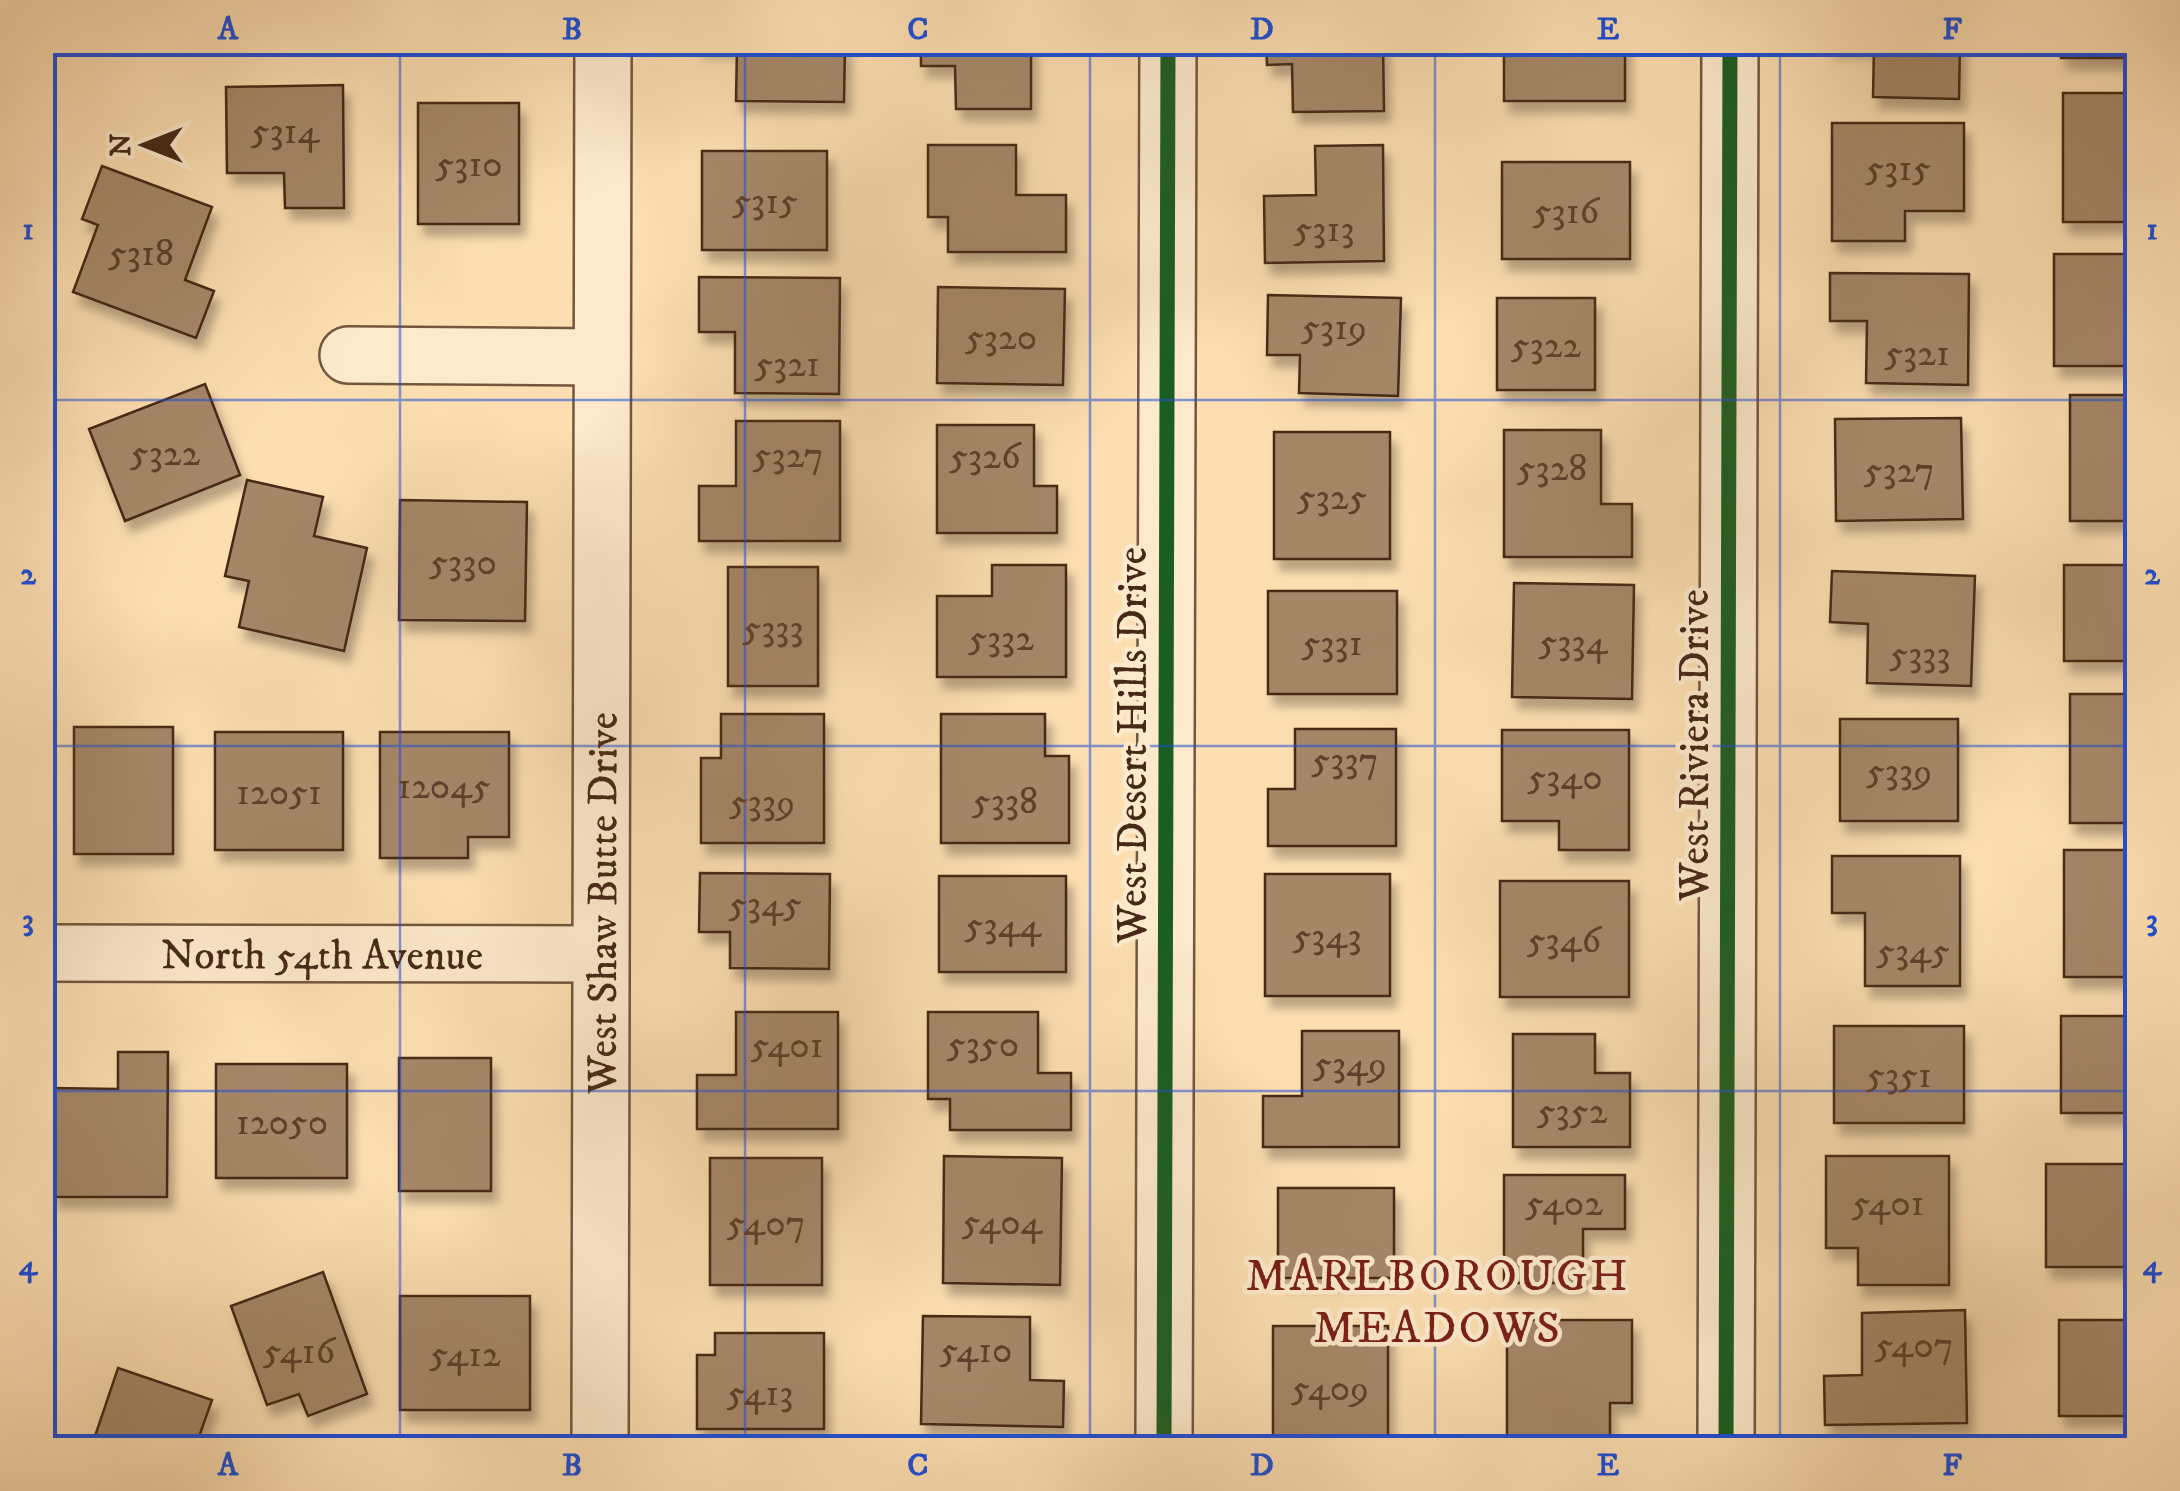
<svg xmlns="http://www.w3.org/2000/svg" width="2180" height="1491" font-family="'IM FELL DW Pica',serif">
<defs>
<filter id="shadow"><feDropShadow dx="6" dy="11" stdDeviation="5" flood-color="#0004"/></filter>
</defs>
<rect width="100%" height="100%" fill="#fcdeb1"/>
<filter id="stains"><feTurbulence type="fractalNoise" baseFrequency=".002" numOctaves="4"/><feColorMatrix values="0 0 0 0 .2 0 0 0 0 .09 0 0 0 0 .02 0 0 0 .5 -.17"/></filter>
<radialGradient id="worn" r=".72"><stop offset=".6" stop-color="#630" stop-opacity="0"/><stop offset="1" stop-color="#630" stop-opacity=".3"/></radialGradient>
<!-- building -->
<g fill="#a58767" stroke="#472917" stroke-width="2.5" filter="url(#shadow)">
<polygon points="698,42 845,42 844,102 736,101 737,46 698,46"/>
<polygon points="921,42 1031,42 1031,109 956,109 955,66 921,66"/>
<polygon points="1266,42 1383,42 1384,111 1293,112 1292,64 1267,65"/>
<rect x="1504" y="42" width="121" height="59"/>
<polygon points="1828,42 1960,42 1959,99 1873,97 1874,46 1828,46"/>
<rect x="2061" y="42" width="77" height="16"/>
<polygon points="343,85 344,208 285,208 284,173 227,173 226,87"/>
<rect x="2063" y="93" width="75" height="129"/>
<rect x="418" y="103" width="101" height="121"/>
<polygon points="1832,123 1964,123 1964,211 1905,211 1905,241 1832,241"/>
<polygon points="928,145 1016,145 1016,195 1066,195 1066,252 948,252 948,217 928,217"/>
<polygon points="1383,145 1384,261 1265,263 1264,196 1316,195 1315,146"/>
<rect x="702" y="151" width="125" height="99"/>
<rect x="1502" y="162" width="128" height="97"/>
<polygon points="102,166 212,207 185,280 214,291 196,338 73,292 98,225 82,219"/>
<rect x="2054" y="254" width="84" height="112"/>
<polygon points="1830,273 1969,274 1968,385 1866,383 1867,321 1830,321"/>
<polygon points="699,277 840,278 839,394 735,393 735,332 699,332"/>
<polygon points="938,287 1065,289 1063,385 937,383"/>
<polygon points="1268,295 1401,298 1398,396 1299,393 1300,355 1267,355"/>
<rect x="1497" y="298" width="98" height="92"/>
<polygon points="205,384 240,475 125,521 89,429"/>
<rect x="2070" y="395" width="68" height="126"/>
<polygon points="1961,418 1963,519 1836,521 1835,419"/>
<polygon points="736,421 840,421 840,541 699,541 699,486 736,486"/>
<polygon points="937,425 1034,425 1034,486 1057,486 1057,533 937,533"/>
<polygon points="1504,430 1601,430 1601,504 1632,504 1632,557 1504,557"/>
<rect x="1274" y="432" width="116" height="127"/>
<polygon points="247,480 323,497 314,536 367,548 344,651 239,627 249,581 225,576"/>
<polygon points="400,500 527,502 525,621 399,620"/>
<polygon points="992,565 1066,565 1066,677 937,677 937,596 992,596"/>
<rect x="2064" y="565" width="74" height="96"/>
<rect x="728" y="567" width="90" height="119"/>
<polygon points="1832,571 1975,576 1971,686 1867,683 1868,624 1830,622"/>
<polygon points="1514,583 1634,585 1632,699 1512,697"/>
<rect x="1268" y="591" width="129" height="103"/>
<rect x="2070" y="694" width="68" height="129"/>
<polygon points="721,714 824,714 824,843 701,843 701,758 721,758"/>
<polygon points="941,714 1045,714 1045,756 1069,756 1069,843 941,843"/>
<rect x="1840" y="719" width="118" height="102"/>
<rect x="74" y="727" width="99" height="127"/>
<polygon points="1295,729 1396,729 1396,846 1268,846 1268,789 1295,789"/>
<polygon points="1502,730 1629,730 1629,850 1559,850 1559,821 1502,821"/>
<rect x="215" y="732" width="128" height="118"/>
<polygon points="380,732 509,732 509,837 468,837 468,858 380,858"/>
<rect x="2064" y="850" width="74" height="127"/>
<polygon points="1832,856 1960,856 1960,986 1865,986 1865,913 1832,913"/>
<polygon points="700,873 830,874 829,969 730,968 730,932 699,932"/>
<rect x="1265" y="874" width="125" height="122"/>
<rect x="939" y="876" width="127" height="96"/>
<rect x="1500" y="881" width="129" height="116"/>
<polygon points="736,1012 838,1012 838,1129 697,1129 697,1075 736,1075"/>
<polygon points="928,1012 1038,1012 1038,1073 1071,1073 1071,1130 950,1130 950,1099 928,1099"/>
<rect x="2061" y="1016" width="77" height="97"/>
<rect x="1834" y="1026" width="130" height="97"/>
<polygon points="1302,1031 1399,1031 1399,1147 1263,1147 1263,1096 1302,1096"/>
<polygon points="1513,1034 1595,1034 1595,1073 1630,1073 1630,1147 1513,1147"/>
<polygon points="118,1052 168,1052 167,1197 52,1197 52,1088 118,1089"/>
<rect x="399" y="1058" width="92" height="133"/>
<rect x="216" y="1064" width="131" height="114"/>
<polygon points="944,1156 1062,1158 1060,1285 943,1283"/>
<polygon points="1826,1156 1949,1156 1949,1285 1858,1285 1858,1248 1826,1248"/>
<rect x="710" y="1158" width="112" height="127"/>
<rect x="2046" y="1164" width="92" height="103"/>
<polygon points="1504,1175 1625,1175 1625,1229 1583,1229 1583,1283 1504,1283"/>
<rect x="1278" y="1188" width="116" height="90"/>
<polygon points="323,1272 367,1394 308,1416 299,1394 267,1405 231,1306"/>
<rect x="400" y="1296" width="130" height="114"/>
<polygon points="1965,1310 1967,1423 1825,1425 1824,1376 1862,1375 1862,1313"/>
<polygon points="923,1316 1030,1317 1030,1380 1064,1381 1063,1427 921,1424"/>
<polygon points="1507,1320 1632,1320 1632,1403 1610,1403 1610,1447 1507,1447"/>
<rect x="2059" y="1320" width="79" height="96"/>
<rect x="1273" y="1326" width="115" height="122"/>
<polygon points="715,1333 824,1333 824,1429 697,1429 697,1355 715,1355"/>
<polygon points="118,1368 212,1400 195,1448 91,1448"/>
</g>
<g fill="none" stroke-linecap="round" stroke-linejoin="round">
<!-- minor casing -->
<g stroke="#74563e" stroke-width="60">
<g id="minor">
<polyline points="348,355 602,357"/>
<path id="s1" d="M42,953L600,954"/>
<path id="s2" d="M600,1448L603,42"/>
<polyline points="1164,1448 1168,42"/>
<polyline points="1726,1448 1730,42"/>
</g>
</g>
<!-- minor -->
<use href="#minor" stroke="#fdeacc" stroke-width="55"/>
<!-- cycleway casing -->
<g stroke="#fdeacc" stroke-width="21">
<g id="cycleway">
<polyline points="1164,1448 1168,42"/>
<polyline points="1726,1448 1730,42"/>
</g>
</g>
<!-- cycleway -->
<use href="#cycleway" stroke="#1b5e20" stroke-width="15"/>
</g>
<!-- grid -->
<path fill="none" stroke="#1d4ed8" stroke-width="2.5" stroke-opacity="0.55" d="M400,42V1448M745,42V1448M1090,42V1448M1435,42V1448M1780,42V1448M42,400H2138M42,746H2138M42,1091H2138"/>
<g text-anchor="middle" stroke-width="9" stroke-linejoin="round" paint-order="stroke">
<!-- number labels -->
<g font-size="38" fill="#5e402b">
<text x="285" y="143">5314</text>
<text x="469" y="176">5310</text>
<text x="1898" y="180">5315</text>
<text x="765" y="213">5315</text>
<text x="1566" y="223">5316</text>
<text x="1324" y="241">5313</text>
<text x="141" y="265">5318</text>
<text x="1334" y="339">5319</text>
<text x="1001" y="349">5320</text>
<text x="1546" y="357">5322</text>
<text x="1917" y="365">5321</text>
<text x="787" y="376">5321</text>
<text x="165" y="465">5322</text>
<text x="788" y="467">5327</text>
<text x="985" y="468">5326</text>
<text x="1552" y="480">5328</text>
<text x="1899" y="482">5327</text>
<text x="1332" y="509">5325</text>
<text x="463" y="574">5330</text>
<text x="773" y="640">5333</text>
<text x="1001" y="650">5332</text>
<text x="1573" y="654">5334</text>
<text x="1332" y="655">5331</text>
<text x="1920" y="666">5333</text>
<text x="1345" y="772">5337</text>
<text x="1899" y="783">5339</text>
<text x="1565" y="789">5340</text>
<text x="444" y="798">12045</text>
<text x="279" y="804">12051</text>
<text x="1005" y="813">5338</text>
<text x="762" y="814">5339</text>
<text x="765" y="916">5345</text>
<text x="1003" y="937">5344</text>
<text x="1327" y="948">5343</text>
<text x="1564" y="952">5346</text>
<text x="1913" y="963">5345</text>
<text x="983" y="1056">5350</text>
<text x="787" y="1057">5401</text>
<text x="1350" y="1076">5349</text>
<text x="1899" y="1087">5351</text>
<text x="1572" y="1123">5352</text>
<text x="282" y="1134">12050</text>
<text x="1564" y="1215">5402</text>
<text x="1888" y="1215">5401</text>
<text x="1002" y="1234">5404</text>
<text x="766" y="1235">5407</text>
<text x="1914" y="1357">5407</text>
<text x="976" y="1362">5410</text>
<text x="299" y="1363">5416</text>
<text x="465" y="1366">5412</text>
<text x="1330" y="1400">5409</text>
<text x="760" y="1405">5413</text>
</g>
<!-- street labels -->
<g font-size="42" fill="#472917" stroke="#fdeacc">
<text transform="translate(1131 745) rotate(-90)" y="15">West Desert Hills Drive</text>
<text transform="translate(1693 745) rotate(-90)" y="15">West Riviera Drive</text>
<text dy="15" stroke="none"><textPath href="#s2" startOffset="545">West Shaw Butte Drive</textPath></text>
<text dy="15" stroke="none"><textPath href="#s1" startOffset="280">North 54th Avenue</textPath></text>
</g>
<!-- neighbourhood labels -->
<g font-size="45" letter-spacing="2.5" fill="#7a1f14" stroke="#fdeacc">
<text x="1438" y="1290">MARLBOROUGH<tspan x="1438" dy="52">MEADOWS</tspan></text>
</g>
</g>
<!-- margin -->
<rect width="2180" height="1491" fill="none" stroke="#fcdeb1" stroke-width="110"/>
<!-- north arrow -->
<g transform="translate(145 145) rotate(270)" stroke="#fdeacc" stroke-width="8" paint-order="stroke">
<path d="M0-8L18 38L0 25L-18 38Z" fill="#472917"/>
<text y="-15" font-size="28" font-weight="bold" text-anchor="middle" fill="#472917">N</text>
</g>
<rect x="55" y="55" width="2070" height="1381" fill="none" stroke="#1d4ed8" stroke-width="4"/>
<g font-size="32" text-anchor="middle" font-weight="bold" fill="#1d4ed8">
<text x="228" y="39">A</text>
<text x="572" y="39">B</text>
<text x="918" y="39">C</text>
<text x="1262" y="39">D</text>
<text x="1608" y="39">E</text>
<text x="1952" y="39">F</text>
<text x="28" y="239">1</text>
<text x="2152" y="239">1</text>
<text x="28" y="584">2</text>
<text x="2152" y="584">2</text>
<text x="28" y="930">3</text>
<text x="2152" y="930">3</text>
<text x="28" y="1275">4</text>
<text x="2152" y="1275">4</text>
<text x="228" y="1475">A</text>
<text x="572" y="1475">B</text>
<text x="918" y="1475">C</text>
<text x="1262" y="1475">D</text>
<text x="1608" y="1475">E</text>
<text x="1952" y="1475">F</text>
</g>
<rect width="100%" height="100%" filter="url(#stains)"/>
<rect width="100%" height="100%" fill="url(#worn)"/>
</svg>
